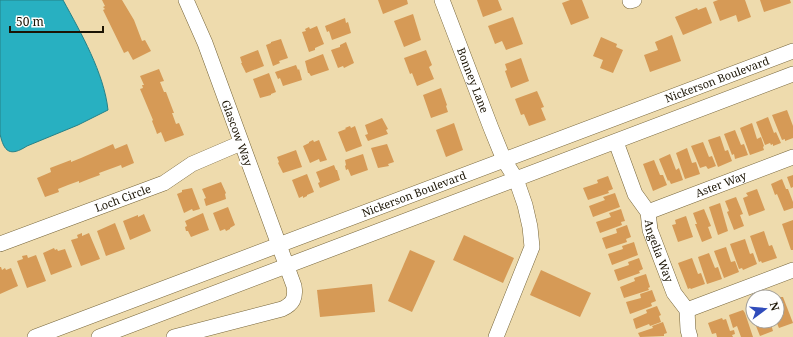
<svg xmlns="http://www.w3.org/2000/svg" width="793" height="337" font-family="'Noto Serif',serif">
<rect width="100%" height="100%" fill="#eedbad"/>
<!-- water -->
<path fill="#28b0c1" stroke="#248188" d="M0,0H63C81,33 104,73 108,110L78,125L27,146C10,157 4,152 0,134Z"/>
<!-- building -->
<g fill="#d69a56">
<polygon points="102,0 122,0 134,20 142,41 145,40 151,51 133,60 128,51 124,53 103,10 105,9 103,7 105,6"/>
<polygon points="378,0 407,0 408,4 383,14"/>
<polygon points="477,0 498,0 502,10 483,17"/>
<polygon points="570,0 582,0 589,18 571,25 562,3"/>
<polygon points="718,0 745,0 751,17 738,22 736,15 720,21 713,2"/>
<polygon points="760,0 790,0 791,3 764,12"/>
<polygon points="706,7 712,23 683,35 675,17 697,8 698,10"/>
<polygon points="413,14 421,40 404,47 394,21"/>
<polygon points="513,17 523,44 506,50 502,41 495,44 488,26"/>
<polygon points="345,18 346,23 348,22 351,33 332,40 329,31 327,32 325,26"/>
<polygon points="317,26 324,44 315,48 315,50 309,52 302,32 306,31 305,29 309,27 310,29"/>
<polygon points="672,35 681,61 650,72 644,55 658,50 655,42"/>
<polygon points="601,37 617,44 616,47 623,50 613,73 600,68 603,60 593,56"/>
<polygon points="281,39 288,58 279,61 280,63 273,66 266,45 271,43 271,42"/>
<polygon points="346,42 354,63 344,68 343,66 338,68 331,50 340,47 340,45"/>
<polygon points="258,50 264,66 246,73 241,63 242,63 240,57"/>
<polygon points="426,50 432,65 429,67 434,79 417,86 412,73 410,74 404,58"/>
<polygon points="323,54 329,70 311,76 309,73 308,73 305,61"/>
<polygon points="521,58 529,81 511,88 505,71 507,70 505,64"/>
<polygon points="296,65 298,70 299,69 302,80 283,86 280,78 278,79 275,72"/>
<polygon points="159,69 164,81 160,82 164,92 166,92 174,113 172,113 176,124 179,123 184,135 165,142 161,132 157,134 156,131 152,121 153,120 140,89 143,88 142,85 144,85 140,76"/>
<polygon points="269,73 276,92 271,94 271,95 260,98 253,79"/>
<polygon points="441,88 447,105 446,106 448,112 431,118 423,95"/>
<polygon points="537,91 544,107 541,108 546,120 529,126 524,114 521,115 515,99"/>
<polygon points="787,110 793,126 793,138 785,141 785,139 782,140 772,115"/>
<polygon points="768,117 774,133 776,132 781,143 773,146 773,144 771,145 770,143 765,145 756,122"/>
<polygon points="382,118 388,129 386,130 388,134 368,141 365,135 368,134 365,125"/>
<polygon points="454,123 463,150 446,157 436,130"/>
<polygon points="752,123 757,139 761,137 764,146 763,147 764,150 750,155 740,128"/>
<polygon points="350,126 351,128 355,126 362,146 346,152 338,132 346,129 345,128"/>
<polygon points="735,130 741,145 744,144 748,155 735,159 734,154 732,155 724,134"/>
<polygon points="720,136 725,151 728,150 732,161 718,167 708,140"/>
<polygon points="313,140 314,142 319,140 327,160 320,162 319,159 310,163 303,146 309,143 309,142"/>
<polygon points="703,142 709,157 712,156 716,166 708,169 706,166 700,168 691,146"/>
<polygon points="113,144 115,149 127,144 134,163 122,168 121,165 99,173 100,175 89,179 79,183 79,181 68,185 58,189 59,192 45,197 37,178 51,172 50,168 71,160 71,162 81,158"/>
<polygon points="387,144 394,162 388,164 389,166 378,168 371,148"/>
<polygon points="687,148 692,163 696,162 700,174 685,179 676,153"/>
<polygon points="296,150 302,167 283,173 278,163 279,162 277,157"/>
<polygon points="363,154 368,170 351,176 348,169 346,170 345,166 346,165 345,160"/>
<polygon points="670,154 676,170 679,168 683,180 671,184 669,180 668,181 659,159"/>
<polygon points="654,160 660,175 663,175 667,185 653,191 643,164"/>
<polygon points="334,165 336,170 337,170 340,180 320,188 318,183 320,182 316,172"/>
<polygon points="307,174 314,192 307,195 307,196 303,198 303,196 299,198 292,180"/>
<polygon points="793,175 793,187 791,188 787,177"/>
<polygon points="608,176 613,189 608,191 609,193 588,200 583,188 598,183 597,180"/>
<polygon points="782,179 786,189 788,189 793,202 793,208 784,211 777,194 775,195 771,184"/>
<polygon points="221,182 226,193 225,194 226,199 206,206 204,199 206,198 202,189"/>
<polygon points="192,188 200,209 193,211 192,209 184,213 177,194 182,192 182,190"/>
<polygon points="757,189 765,210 749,216 743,198 748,196 746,193"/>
<polygon points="615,193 620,207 593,217 589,206 605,200 603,197"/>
<polygon points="736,197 743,214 740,215 744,226 734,230 727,212 729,211 725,201"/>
<polygon points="720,203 728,231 718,235 709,207"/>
<polygon points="228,207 235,225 230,228 230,229 226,231 225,229 220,231 213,213"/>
<polygon points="621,209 625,221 621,222 622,225 600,233 596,222 611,217 609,213"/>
<polygon points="704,209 711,226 708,227 712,238 702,242 695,224 697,224 693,213"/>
<polygon points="203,213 209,230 191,237 188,231 186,231 185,227 187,226 185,221"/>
<polygon points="144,214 151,231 130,240 123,221 138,215 138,217"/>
<polygon points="686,216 693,237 678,242 672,225 676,224 675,220"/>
<polygon points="793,220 793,250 791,250 782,224"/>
<polygon points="115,223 125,249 106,256 97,231"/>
<polygon points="627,225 631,237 626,239 627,242 606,249 602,238 617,233 616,229"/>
<polygon points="764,231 769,246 772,245 777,258 762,263 761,261 759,262 750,236"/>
<polygon points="82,233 82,236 89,233 100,259 81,266 71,240 78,238 77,235"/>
<polygon points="464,235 514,258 503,283 453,260"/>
<polygon points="745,239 750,254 753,253 757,264 743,270 742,268 739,269 730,244"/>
<polygon points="634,242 638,255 612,265 608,254 623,249 622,246"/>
<polygon points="726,247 731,262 735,261 739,272 724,278 714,251"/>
<polygon points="54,248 55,250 57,249 58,251 65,249 72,267 51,275 43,253"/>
<polygon points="410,250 435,261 412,312 388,301"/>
<polygon points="709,253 715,268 718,267 722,279 707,284 698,257"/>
<polygon points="27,255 28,258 36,255 46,281 27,288 17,261 23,259 22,256"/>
<polygon points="639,258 643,269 639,271 640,273 618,281 614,270 629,265 628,262"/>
<polygon points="692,258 698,274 701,273 705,284 691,289 690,288 688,289 678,263"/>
<polygon points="0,267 1,267 2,270 5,268 6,270 11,268 18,286 0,294"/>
<polygon points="541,270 591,293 580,317 530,295"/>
<polygon points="646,274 650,287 648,288 649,290 624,298 620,287 635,281 634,278"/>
<polygon points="372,284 375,312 320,317 317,290"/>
<polygon points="652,290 656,301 651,303 652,306 630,314 626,302 641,298 640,294"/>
<polygon points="780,297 783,297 793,323 779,328 776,321 777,298"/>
<polygon points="657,306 661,315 659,316 661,322 650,326 649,324 636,329 633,319 647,313 646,310"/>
<polygon points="753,306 753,319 750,320 746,309"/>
<polygon points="743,310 745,313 753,337 741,337 737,326 733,328 729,315"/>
<polygon points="722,318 723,320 726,319 730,331 734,330 735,334 732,335 733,337 717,337 716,333 712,334 708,323"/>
<polygon points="754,321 770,321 773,331 760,336"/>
<polygon points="663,322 667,333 664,334 664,336 640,337 638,333 653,328 652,326"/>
</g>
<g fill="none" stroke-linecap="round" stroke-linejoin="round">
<!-- minor casing -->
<g stroke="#756439" stroke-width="16">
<g id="minor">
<path id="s1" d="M442,0L491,128L504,160L516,179L525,205L530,227L532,247L496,337"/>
<polyline points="630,0 630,1 634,0"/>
<path id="s2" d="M616,142L635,194L648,212L650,230L674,293L687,310L688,330L690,337"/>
<path id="s3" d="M648,212L793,157"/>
<path id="s4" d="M0,244L164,183L192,164L241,143"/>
<polyline points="687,310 793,270"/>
<path id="s5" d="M35,337L793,51"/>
<polyline points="99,337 793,74"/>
<path d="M174,337L282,309C293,304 296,298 294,286L205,43L186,0"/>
</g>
</g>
<!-- minor -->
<use href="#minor" stroke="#fff" stroke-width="15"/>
</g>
<g text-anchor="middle" stroke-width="4" stroke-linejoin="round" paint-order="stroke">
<!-- street labels -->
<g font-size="11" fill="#1b1404" stroke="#fefefe">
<text dy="4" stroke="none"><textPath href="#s1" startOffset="86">Bonney Lane</textPath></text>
<text dy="4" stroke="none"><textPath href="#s5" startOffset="729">Nickerson Boulevard</textPath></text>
<text transform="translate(237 133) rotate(70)" y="4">Glascow Way</text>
<text dy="4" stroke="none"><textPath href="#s3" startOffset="78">Aster Way</textPath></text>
<text dy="4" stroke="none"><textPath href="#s5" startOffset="405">Nickerson Boulevard</textPath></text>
<text dy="4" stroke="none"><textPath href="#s4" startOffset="131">Loch Circle</textPath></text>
<text dy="4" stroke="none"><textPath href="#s2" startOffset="118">Angelia Way</textPath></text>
</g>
</g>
<!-- north arrow -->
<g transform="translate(765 309) rotate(74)"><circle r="19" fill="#fefefe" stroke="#a3a09a"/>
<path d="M0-3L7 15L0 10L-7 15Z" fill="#2f4bbb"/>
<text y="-6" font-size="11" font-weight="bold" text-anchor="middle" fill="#1b1404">N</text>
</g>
<!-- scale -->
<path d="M10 26v6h93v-6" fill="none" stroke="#1b1404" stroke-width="2"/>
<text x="16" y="26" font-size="12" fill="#1b1404" stroke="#fefefe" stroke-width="3" paint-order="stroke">50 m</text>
</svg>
